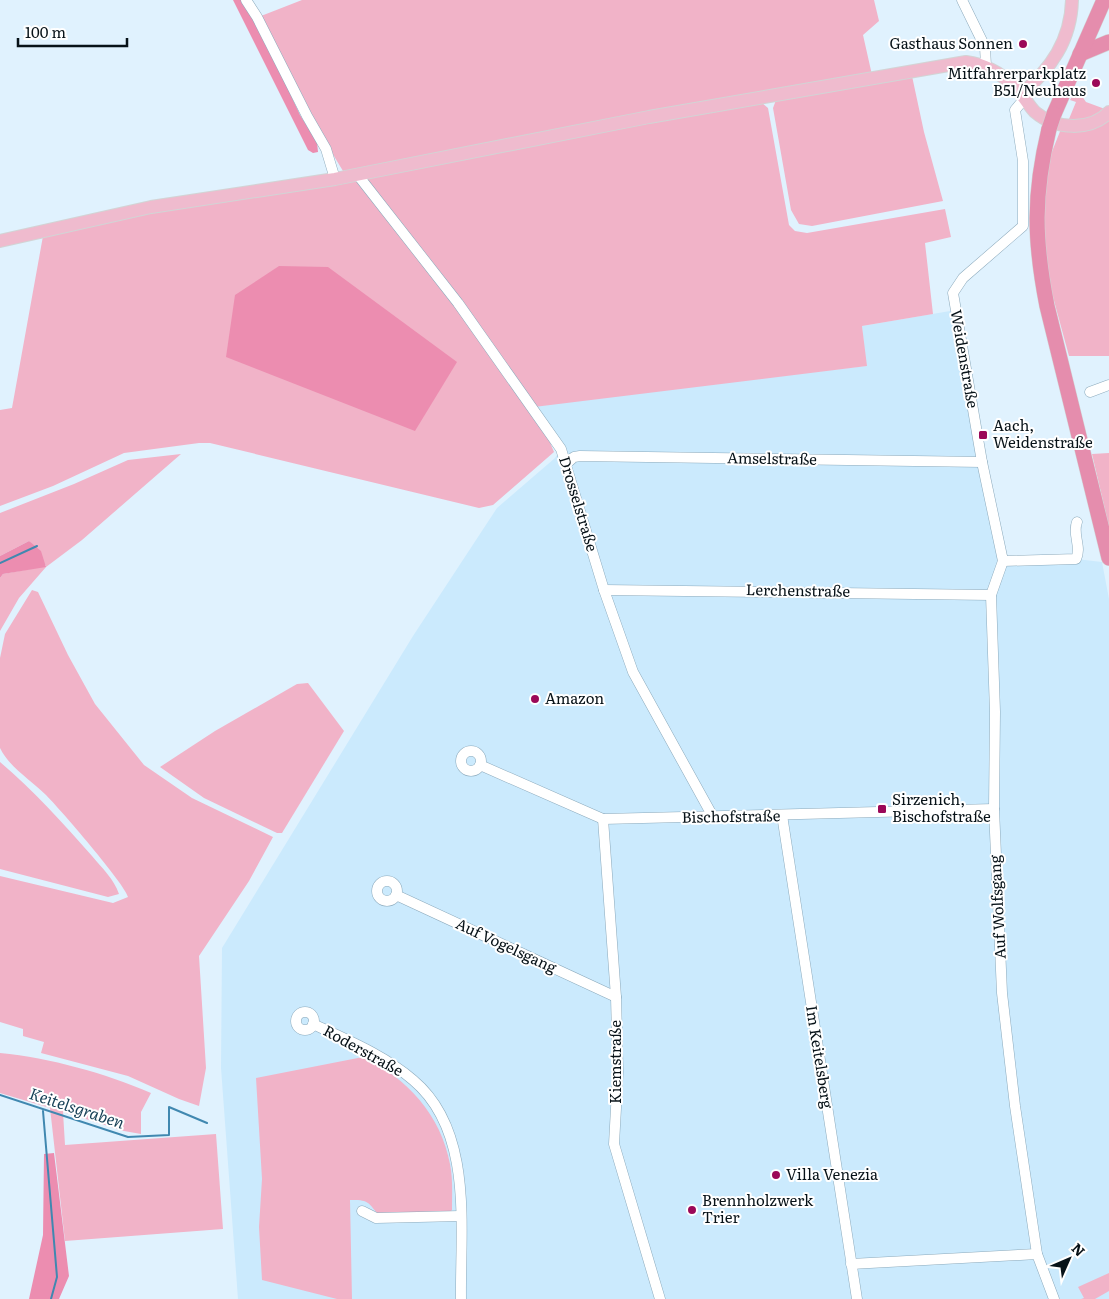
<svg xmlns="http://www.w3.org/2000/svg" width="1109" height="1299" font-family="Literata,serif">
<rect width="100%" height="100%" fill="#e0f2fe"/>
<!-- built -->
<polygon fill="#cbeafd" points="956,310 1003,560 1076,559 1102,562 1109,599 1109,1299 238,1299 221,1068 222,948 413,636 497,508 555,458 561,449 530,405 866,366 862,326"/>
<!-- green -->
<g fill="#f1b3c8">
<polygon points="302,0 874,0 879,21 863,35 872,75 343,171 317,128 261,16"/>
<polygon points="912,76 924,132 943,201 812,226 799,224 791,210 773,108 776,100"/>
<polygon points="1077,89 1086,102 1105,109 1103,113 1080,121 1069,119 1076,102 1070,100"/>
<polygon points="762,103 768,108 789,225 795,231 807,233 945,209 951,237 925,243 933,314 862,326 867,366 534,407 367,180 371,174"/>
<polygon points="1109,119 1109,356 1069,356 1047,275 1043,212 1049,159 1061,129"/>
<polygon points="355,180 444,290 549,440 554,452 493,505 479,508 210,443 199,443 124,453 53,486 0,506 0,410 12,408 43,236 119,217"/>
<polygon points="1109,453 1109,527 1092,454"/>
<polygon points="181,454 82,540 46,567 19,598 0,631 0,578 3,574 46,566 29,541 0,556 0,513 74,484 128,460"/>
<path d="M32,590L38,592L68,655L95,704L144,765L192,798L273,837L249,881L199,956L206,1068L199,1106L179,1099L128,1076L41,1053L44,1042L23,1036V1029L0,1022V876L113,903L128,897C125,884 59,808 46,795C31,780 9,767 0,748V658L5,634Z"/>
<polygon points="308,683 344,731 282,833 277,833 204,798 160,767 215,731 297,684"/>
<path d="M0,762C34,791 63,823 92,856C102,868 114,879 119,894L108,897L0,869Z"/>
<path d="M0,1053C51,1058 104,1073 151,1093L141,1112V1134L124,1131L63,1112L65,1145L216,1134L223,1229L65,1241L50,1108L0,1093Z"/>
<path d="M363,1057C407,1078 441,1115 450,1164C453,1179 452,1195 452,1210L449,1213L378,1214C367,1201 368,1200 350,1200L352,1299H337L262,1280L259,1227L262,1179L256,1078Z"/>
<polygon points="1109,1273 1109,1291 1095,1299 1081,1299 1084,1298 1078,1287"/>
</g>
<!-- forest -->
<g fill="#ec8db0">
<polygon points="233,0 243,0 259,26 300,115 317,142 318,152 313,153 308,150"/>
<polygon points="279,266 328,267 457,362 415,431 226,357 235,295"/>
<polygon points="29,541 41,551 46,567 3,574 0,578 0,556"/>
<polygon points="54,1153 69,1276 59,1299 29,1299 43,1235 44,1154"/>
</g>
<g fill="none" stroke-linecap="round" stroke-linejoin="round">
<!-- stream -->
<g stroke="#4088b0" stroke-width="2">
<polyline points="0,563 37,546"/>
<polyline points="0,1095 128,1137 169,1135 169,1107 207,1123"/>
<polyline points="43,1111 57,1277 51,1299"/>
</g>
<!-- minor casing -->
<g stroke="#8caabc" stroke-width="11">
<g id="minor">
<polyline points="246,0 257,17 307,116 326,149 335,179"/>
<polyline points="962,0 985,47 986,66"/>
<path d="M1025,98L1015,110L1023,161V226L963,278L953,293L982,462L1003,561L1076,559C1082,547 1072,534 1077,522"/>
<polyline points="357,174 458,303 561,449 604,590 633,672 712,815"/>
<polyline points="1090,392 1109,385"/>
<polyline points="566,464 574,457 580,456 982,462"/>
<polyline points="1003,561 991,595 995,712 994,809 1002,993 1015,1106 1037,1254 1054,1299"/>
<polyline points="604,590 991,595"/>
<circle cx="471" cy="761" r="10"/>
<polyline points="480,765 603,819 994,809"/>
<polyline points="782,815 857,1299"/>
<polyline points="603,819 616,997 618,1072 614,1144 660,1299"/>
<circle cx="387" cy="891" r="10"/>
<polyline points="396,895 616,997"/>
<circle cx="305" cy="1021" r="9"/>
<path d="M313,1024C347,1040 384,1055 413,1080C474,1131 460,1228 461,1299"/>
<polyline points="362,1211 376,1218 460,1216"/>
<polyline points="851,1264 1037,1254"/>
</g>
</g>
<!-- major casing -->
<g stroke="#d2d4d5" stroke-width="14">
<g id="major">
<path d="M1021,94C1051,69 1071,40 1072,0"/>
<path d="M0,241L151,207L335,179L649,117L966,62C988,65 1007,77 1021,94C1026,100 1030,107 1035,112C1056,130 1091,131 1109,112"/>
</g>
</g>
<!-- highway casing -->
<g stroke="#d2d4d5" stroke-width="16">
<g id="highway">
<polyline points="1080,54 1109,42"/>
<polyline points="1054,114 1104,0"/>
<path d="M1049,129C1033,195 1034,240 1047,306L1109,558"/>
</g>
</g>
<!-- minor -->
<use href="#minor" stroke="#fff" stroke-width="10"/>
<!-- major -->
<use href="#major" stroke="#efbbce" stroke-width="12"/>
<!-- highway -->
<use href="#highway" stroke="#e58dad" stroke-width="15"/>
<!-- highway-bridge casing -->
<g stroke="#d2d4d5" stroke-width="16" stroke-linecap="butt">
<polyline id="highway-bridge" points="1049,129 1054,114"/>
</g>
<!-- highway-bridge -->
<use href="#highway-bridge" stroke="#e58dad" stroke-width="15"/>
</g>
<!-- markers -->
<g fill="#9b0858" stroke="#fff" stroke-width="2">
<circle cx="1023" cy="44" r="5"/>
<circle cx="1096" cy="83" r="5"/>
<rect x="978" y="430" width="10" height="10" rx="2.5"/>
<circle cx="535" cy="699" r="5"/>
<rect x="877" y="804" width="10" height="10" rx="2.5"/>
<circle cx="776" cy="1175" r="5"/>
<circle cx="692" cy="1210" r="5"/>
</g>
<g text-anchor="middle" stroke-width="4" stroke-linejoin="round" paint-order="stroke">
<!-- poi labels -->
<g font-size="15" fill="#071218" stroke="#fff" text-anchor="start">
<text x="1013" y="49" text-anchor="end">Gasthaus Sonnen</text>
<text x="1086" y="79" text-anchor="end">Mitfahrerparkplatz<tspan x="1086" dy="17">B51/Neuhaus</tspan></text>
<text x="993" y="431">Aach,<tspan x="993" dy="17">Weidenstraße</tspan></text>
<text x="545" y="704">Amazon</text>
<text x="892" y="805">Sirzenich,<tspan x="892" dy="17">Bischofstraße</tspan></text>
<text x="786" y="1180">Villa Venezia</text>
<text x="702" y="1206">Brennholzwerk<tspan x="702" dy="17">Trier</tspan></text>
</g>
<!-- street labels -->
<g font-size="15" fill="#071218" stroke="#fff">
<text transform="translate(964 359) rotate(80)" y="5">Weidenstraße</text>
<text transform="translate(772 459) rotate(1)" y="5">Amselstraße</text>
<text transform="translate(578 504) rotate(73)" y="5">Drosselstraße</text>
<text transform="translate(798 591) rotate(1)" y="5">Lerchenstraße</text>
<text transform="translate(731 817) rotate(-1)" y="5">Bischofstraße</text>
<text transform="translate(998 907) rotate(-93)" y="5">Auf Wolfsgang</text>
<text transform="translate(506 946) rotate(25)" y="5">Auf Vogelsgang</text>
<text transform="translate(363 1051) rotate(29)" y="5">Roderstraße</text>
<text transform="translate(819 1057) rotate(81)" y="5">Im Keitelsberg</text>
<text transform="translate(616 1062) rotate(-90)" y="5">Kiemstraße</text>
</g>
<!-- water labels -->
<g font-size="16" font-style="italic" fill="#153f55" stroke="#fff">
<text transform="translate(77 1108) rotate(18)" y="6">Keitelsgraben</text>
</g>
</g>
<!-- north arrow -->
<g transform="translate(1069 1259) rotate(45)" stroke="#ffffff" stroke-width="4" paint-order="stroke">
<path d="M0-4L9 19L0 12L-9 19Z" fill="#071218"/>
<text y="-8" font-size="14" font-weight="bold" text-anchor="middle" fill="#071218">N</text>
</g>
<!-- scale -->
<path d="M18 38v8h109v-8" fill="none" stroke="#071218" stroke-width="2.5"/>
<text x="25" y="38" font-size="15" fill="#071218" stroke="#ffffff" stroke-width="4" paint-order="stroke">100 m</text>
</svg>
